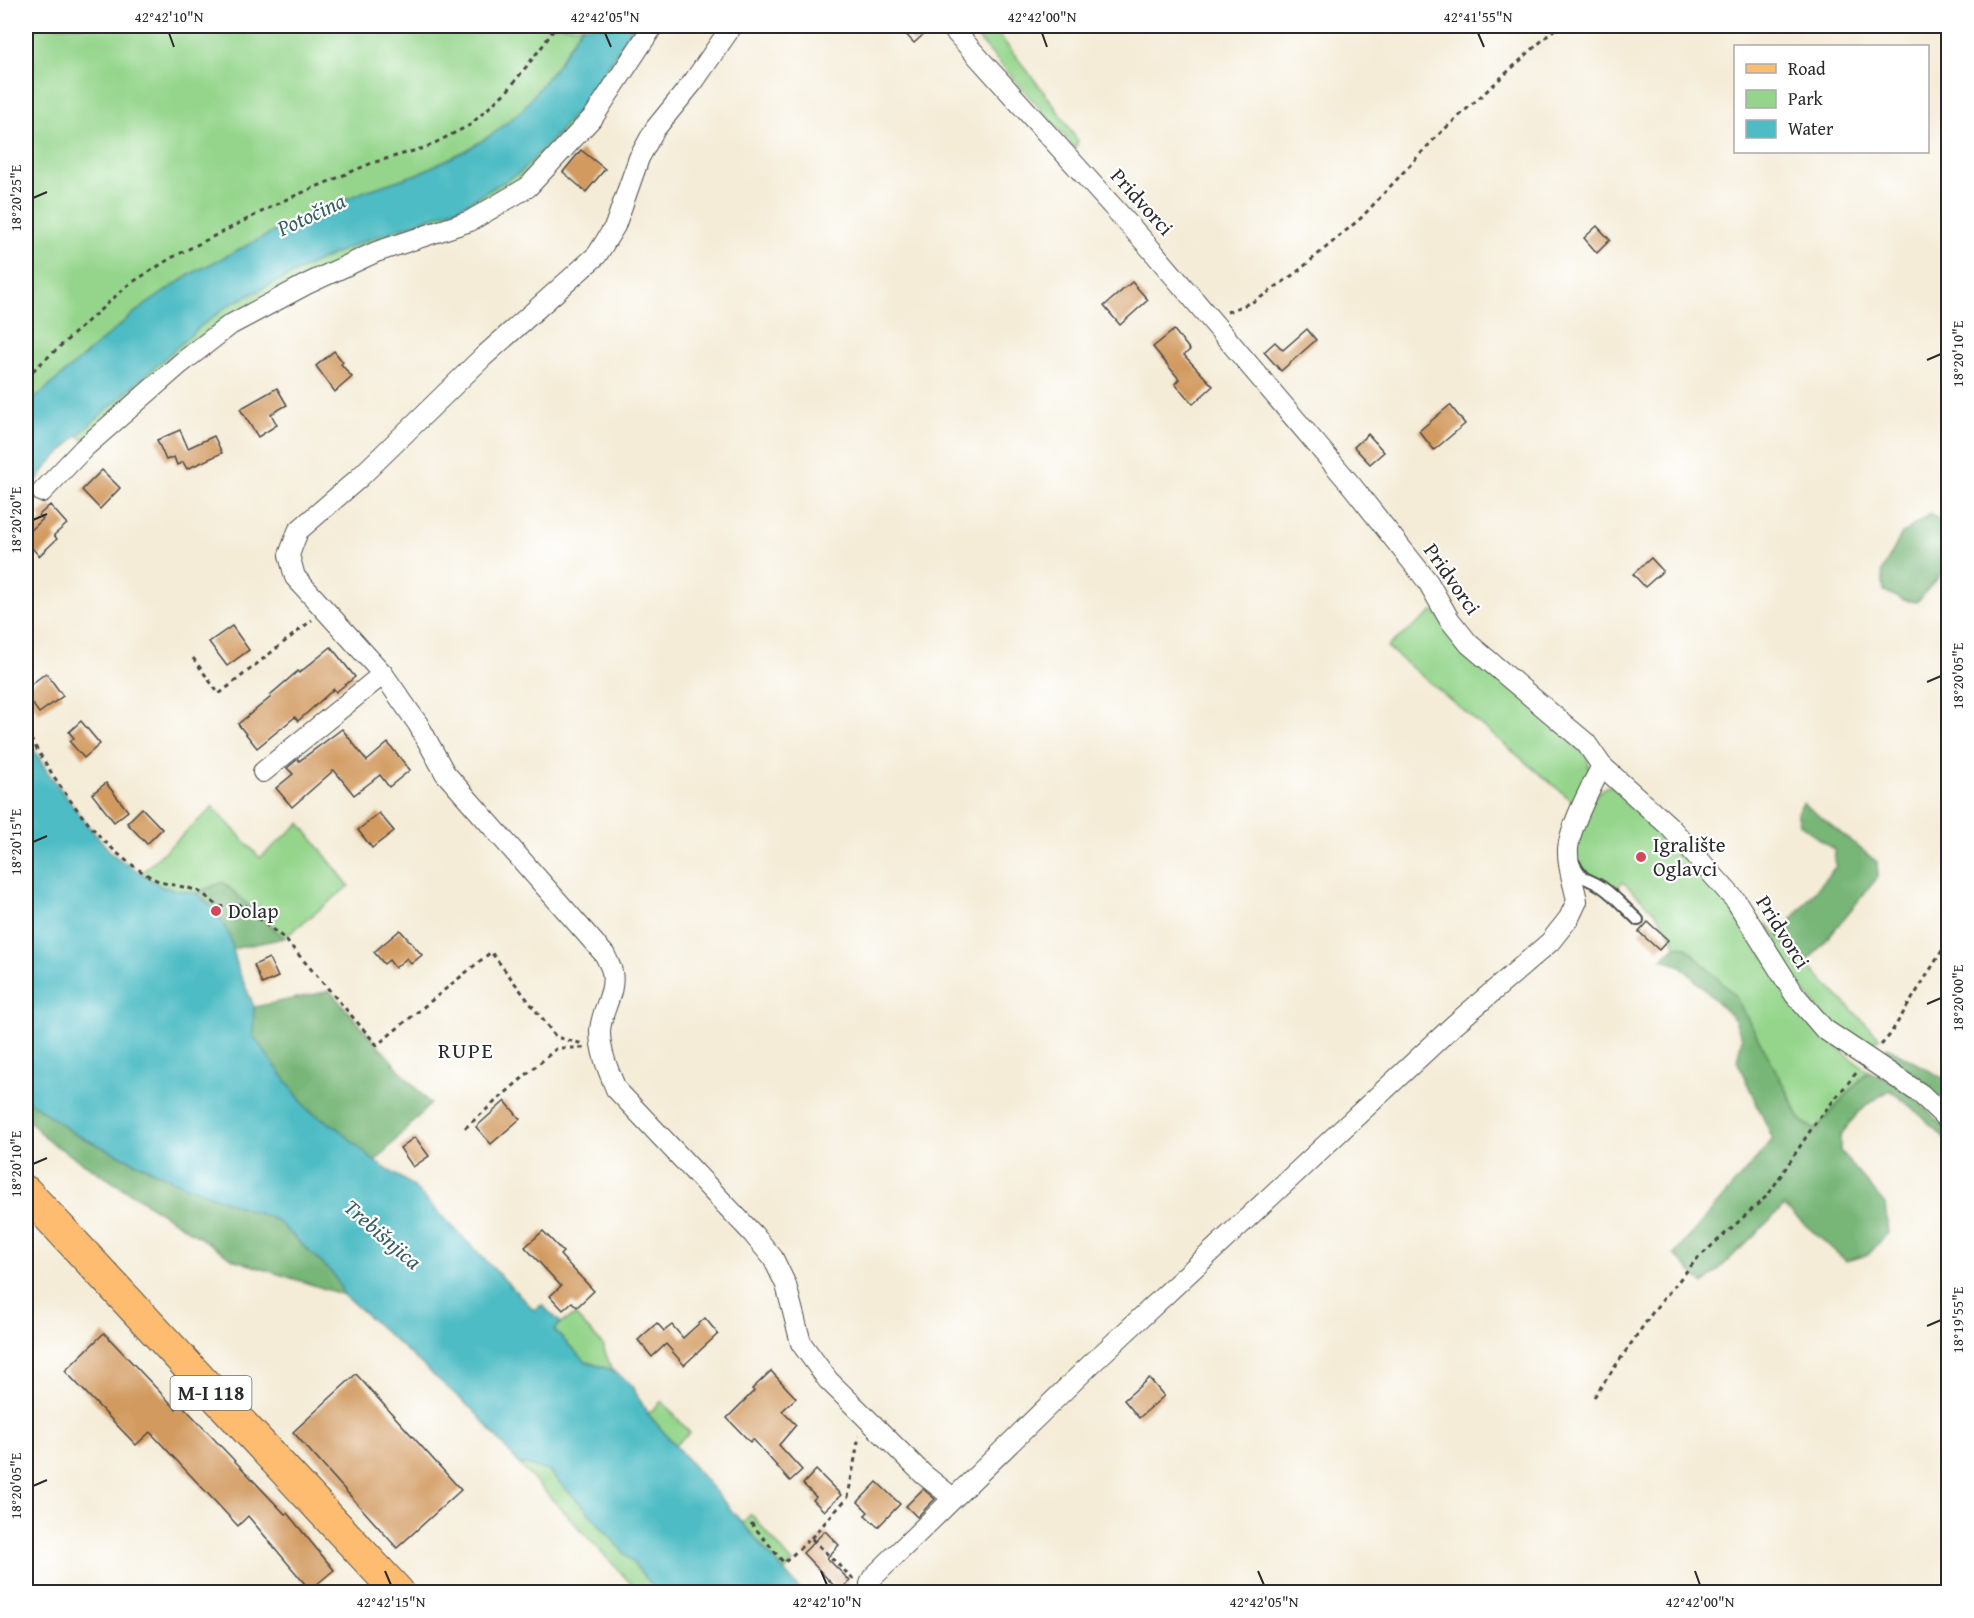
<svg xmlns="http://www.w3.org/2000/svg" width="1974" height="1618" font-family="'Gentium Book Plus',serif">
<rect width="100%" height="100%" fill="#fff"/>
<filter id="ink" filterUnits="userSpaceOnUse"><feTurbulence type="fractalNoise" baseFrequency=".0167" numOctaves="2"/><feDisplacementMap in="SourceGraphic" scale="12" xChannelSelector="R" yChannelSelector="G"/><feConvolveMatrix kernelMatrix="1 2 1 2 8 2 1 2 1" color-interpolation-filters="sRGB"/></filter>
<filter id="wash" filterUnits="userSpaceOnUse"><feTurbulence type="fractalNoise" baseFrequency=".008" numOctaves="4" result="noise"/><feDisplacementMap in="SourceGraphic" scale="24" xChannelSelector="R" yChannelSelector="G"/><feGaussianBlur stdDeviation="1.35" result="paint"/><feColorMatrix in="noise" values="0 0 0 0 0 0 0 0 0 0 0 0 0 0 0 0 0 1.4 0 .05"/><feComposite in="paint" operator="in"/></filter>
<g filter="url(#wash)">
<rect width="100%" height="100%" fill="#f4ecd7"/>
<!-- green -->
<g fill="#94d58b" stroke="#60805b" stroke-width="1.5">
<polygon points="26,26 582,26 558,64 523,109 493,134 467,150 417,174 363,192 189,275 134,313 26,406"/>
<polygon points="634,26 646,26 587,115 524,183 471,213 467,203 521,172 587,99"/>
<polygon points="967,26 992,26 1051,101 1078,141 1075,148"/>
<polygon points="460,207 464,216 303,279 84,441 78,435 201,326 229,305 331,255 367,240"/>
<polygon points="1434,611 1588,757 1589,773 1576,804 1387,647"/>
<path d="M1613,785L1704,875L1732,910L1811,1024L1850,1058L1868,1071L1815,1131L1801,1121L1788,1093L1686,947L1675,946C1669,920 1642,901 1623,882L1614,891C1597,881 1583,873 1574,855C1581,833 1587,788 1613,785Z"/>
<polygon points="213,807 260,858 300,823 349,886 284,938 223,882 196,893 162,887 140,874"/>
<polygon points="1766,923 1778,936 1880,1038 1867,1044 1854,1042 1839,1035 1779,960"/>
<polygon points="575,1315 602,1344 612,1370 586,1362 553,1330 561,1323"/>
<polygon points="662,1401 690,1433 675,1445 648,1414"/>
<polygon points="518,1463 548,1471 585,1508 658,1592 639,1592"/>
<polygon points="751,1514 793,1563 784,1572 742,1523"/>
</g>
<!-- forest -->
<g fill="#77b677" stroke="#517051" stroke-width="1.5">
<polygon points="1931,513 1948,531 1948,566 1917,602 1903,600 1884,591 1882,571 1902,534"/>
<polygon points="1803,803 1877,862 1878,877 1807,963 1778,936 1836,866 1834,850 1800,824 1797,812"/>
<path d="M223,882L284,938L232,949C227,924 215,910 196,893Z"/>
<polygon points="1675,946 1686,947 1735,996 1771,1061 1801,1121 1815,1130 1868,1071 1894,1082 1910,1094 1948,1130 1948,1141 1917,1112 1890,1090 1877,1098 1857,1114 1840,1136 1840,1151 1885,1204 1888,1233 1868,1255 1846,1261 1784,1206 1704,1284 1674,1255 1773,1139 1737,1061 1742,1038 1735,1020 1681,966 1662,959"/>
<polygon points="330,991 430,1104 375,1162 336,1127 308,1110 252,1036 254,1007"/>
<polygon points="1887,1047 1948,1081 1948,1111 1887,1063 1884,1055"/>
<polygon points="26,1099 75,1134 185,1186 276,1220 334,1275 344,1295 235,1260 47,1140 26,1117"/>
</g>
<!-- water -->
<g fill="#4ebcc4" stroke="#3c7478" stroke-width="1.5">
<polygon points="582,26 634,26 587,99 559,132 521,172 460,207 367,240 331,255 229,305 201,326 78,435 48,465 26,495 26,406 134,313 189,275 283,227 363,192 417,174 467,150 493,134 523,109 558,64"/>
<polygon points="26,736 46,770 87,824 113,855 162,887 196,893 216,911 230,937 238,969 254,1007 253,1036 308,1110 336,1127 375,1162 412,1185 534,1310 542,1305 561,1323 554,1330 586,1362 612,1370 630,1383 648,1414 802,1592 658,1592 585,1508 548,1471 518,1463 475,1412 344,1295 334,1275 276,1220 185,1186 75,1134 26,1099"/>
</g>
<g id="blocks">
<!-- building -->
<g fill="#d29a5f">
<polygon points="898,26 933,26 914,43"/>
<polygon points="581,150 605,169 586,192 563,172"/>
<polygon points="1597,226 1610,240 1597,253 1584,238"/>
<polygon points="1132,282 1148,300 1120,325 1104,306"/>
<polygon points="1307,329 1316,340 1281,371 1264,352 1275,342 1283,350"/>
<polygon points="1174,330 1190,350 1184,355 1213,386 1193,404 1175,384 1179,379 1153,347"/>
<polygon points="334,351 343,362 341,364 352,377 335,392 316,366"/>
<polygon points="277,388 287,405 271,414 277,425 258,437 240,409"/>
<polygon points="1450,405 1465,424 1434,450 1419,431"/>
<polygon points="180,430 188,448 214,436 222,453 187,469 183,462 177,465 174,457 166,460 157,440"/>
<polygon points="1368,434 1384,452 1370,464 1354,447"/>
<polygon points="102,470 120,488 100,509 82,490"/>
<polygon points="50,505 67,524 54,535 57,539 39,556 26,541 26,535 43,519 39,515"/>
<polygon points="1651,558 1663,571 1645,587 1633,574"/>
<polygon points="232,626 249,650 227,666 209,642"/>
<polygon points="331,647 355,677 336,692 334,689 298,721 295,717 257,748 238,724 271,697 270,695 298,671 299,673"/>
<polygon points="46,673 63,696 39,713 26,695 26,688"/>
<polygon points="81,721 100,744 84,758 70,742 74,738 69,732"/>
<polygon points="342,729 367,761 388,743 410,770 389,787 380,775 354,795 334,770 292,807 276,788 293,774 287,768 298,759 299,761"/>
<polygon points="106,783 128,811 114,822 92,794"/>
<polygon points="142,808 162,829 147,844 127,823"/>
<polygon points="379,813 394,831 372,848 358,830"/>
<polygon points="1648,922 1668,940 1659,950 1639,932"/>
<polygon points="400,930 422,955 411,964 407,958 395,968 389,960 384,964 374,952"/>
<polygon points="269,958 278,977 262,984 254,965"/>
<polygon points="505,1101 520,1119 491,1144 476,1127"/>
<polygon points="415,1137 429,1156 413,1167 400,1148"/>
<polygon points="543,1231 563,1252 560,1255 594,1291 577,1307 572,1302 563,1310 550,1296 561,1286 525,1247"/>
<polygon points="705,1318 718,1334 684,1365 666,1344 652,1357 638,1340 657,1323 664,1331 672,1325 683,1338"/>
<polygon points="104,1333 176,1409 181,1404 285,1514 287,1513 334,1570 310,1590 248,1516 238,1526 150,1432 136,1445 65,1371"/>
<polygon points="771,1371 796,1398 782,1411 796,1425 779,1445 802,1470 790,1481 753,1439 750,1442 727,1418 754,1391 752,1389"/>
<polygon points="356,1374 461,1490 397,1548 293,1432"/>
<polygon points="1149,1378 1164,1396 1139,1418 1124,1400"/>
<polygon points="816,1470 841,1495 824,1511 813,1500 816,1497 803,1484"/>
<polygon points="877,1482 900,1504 878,1527 865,1515 868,1512 858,1502"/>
<polygon points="923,1489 935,1499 917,1517 906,1506"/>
<polygon points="825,1531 839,1545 827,1558 850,1581 839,1591 803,1553"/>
</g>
</g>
</g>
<g filter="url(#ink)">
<use href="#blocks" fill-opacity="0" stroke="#494845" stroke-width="1.5"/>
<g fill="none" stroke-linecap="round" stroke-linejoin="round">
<!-- lane casing -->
<g stroke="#494845" stroke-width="14">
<path id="lane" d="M1574,863C1584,883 1587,877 1602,887C1615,896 1626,909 1638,920"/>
</g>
<!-- street casing -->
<g stroke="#494845" stroke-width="22">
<g id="street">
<path d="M732,26L694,81L655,129L639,158L615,226L597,255L483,357L359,478L298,531L289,555L295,577L383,674L418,724L445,773L605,955C607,960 611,966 612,972C616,993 601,1010 600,1031C600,1052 608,1070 616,1089L753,1234L773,1258L786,1285L801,1343L828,1380L923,1474L953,1498"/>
<polyline points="950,26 1150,248 1352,486 1428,582 1449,619 1469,644 1586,743 1602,766 1669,826 1736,901 1795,995 1824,1029 1921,1094 1948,1120"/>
<polyline points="42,492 84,448 180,364 230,325 307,284 376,252 470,221 528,187 594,116 653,26"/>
<polyline points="263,772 383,674"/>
<path d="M872,1592L870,1584L873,1577L1087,1368L1455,1024L1550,942L1569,918L1577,901C1574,884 1567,867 1568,849C1570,826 1591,787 1602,766"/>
</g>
</g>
<!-- primary casing -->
<g stroke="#494845" stroke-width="34">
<polyline id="primary" points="26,1192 398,1592"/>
</g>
<!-- path -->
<g stroke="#494845" stroke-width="3" stroke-dasharray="4.5 4.5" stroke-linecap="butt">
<polyline points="1227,312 1257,300 1297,272 1361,218 1436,137 1558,26"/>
<polyline points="26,377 128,285 171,258 285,200 372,163 427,147 470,125 508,90 544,44 556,26"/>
<polyline points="193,658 219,694 312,620"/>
<path d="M26,731C58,785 94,844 149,876C165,886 175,884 192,889C202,891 211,901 219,907L244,904L265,924L284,938L377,1045L491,952L556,1037L583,1044"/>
<polyline points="1881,1045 1889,1036 1948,941"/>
<polyline points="465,1128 557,1048 585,1048"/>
<polyline points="1594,1397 1655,1309 1696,1260 1768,1195 1816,1122 1857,1072"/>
<polyline points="751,1523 784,1563 811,1538 854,1580"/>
<polyline points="811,1538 848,1497 859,1436"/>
</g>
<!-- lane -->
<use href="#lane" stroke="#fff" stroke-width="10"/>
<!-- street -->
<use href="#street" stroke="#fff" stroke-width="20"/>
<!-- primary -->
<use href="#primary" stroke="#febc70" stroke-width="32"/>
</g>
</g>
<!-- ticks -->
<path fill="none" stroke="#2b2b2b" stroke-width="2" d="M169,33L174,47M605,33L611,47M1042,33L1047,47M1478,33L1484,47M33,198L47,192M1927,360L1941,354M33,520L47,514M1927,682L1941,676M33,842L47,836M1927,1004L1941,998M33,1164L47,1158M1927,1326L1941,1320M33,1486L47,1480M385,1571L391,1585M821,1571L827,1585M1258,1571L1264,1585M1695,1571L1700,1585"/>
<!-- markers -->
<g fill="#d1495b" stroke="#fff" stroke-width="2">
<circle cx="1641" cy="857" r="6"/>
<circle cx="216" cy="911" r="6"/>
</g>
<g text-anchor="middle" stroke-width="4.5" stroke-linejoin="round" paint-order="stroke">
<!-- shield labels -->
<rect fill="#fff" stroke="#6b6b6b" stroke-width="1.5" x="170.5" y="1376" width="81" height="34" rx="4.5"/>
<g font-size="20" font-weight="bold" fill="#2b2b2b">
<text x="211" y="1400">M-I 118</text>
</g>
<!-- street labels -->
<g font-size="21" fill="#2b2b2b" stroke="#fff">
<text transform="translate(1142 202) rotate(48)" y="7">Pridvorci</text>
<text transform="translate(1452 579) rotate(55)" y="7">Pridvorci</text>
<text transform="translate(1783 932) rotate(58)" y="7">Pridvorci</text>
</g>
<!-- poi labels -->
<g font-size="21" fill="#2b2b2b" stroke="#fff" text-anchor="start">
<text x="1653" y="852">Igralište<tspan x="1653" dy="24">Oglavci</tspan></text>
<text x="228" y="918">Dolap</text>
</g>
<!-- water labels -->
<g font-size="22" font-style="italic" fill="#375e61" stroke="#fff">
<text transform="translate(311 214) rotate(-25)" y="8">Potočina</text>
<text transform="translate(383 1234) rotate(41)" y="8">Trebišnjica</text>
</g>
<!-- neighbourhood labels -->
<g font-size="22" letter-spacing="1.5" fill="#2b2b2b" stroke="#fff">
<text x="466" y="1058">RUPE</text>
</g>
</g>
<!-- margin -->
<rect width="1974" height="1618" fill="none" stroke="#fff" stroke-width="66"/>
<!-- legend -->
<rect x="1734" y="45" width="195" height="108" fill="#ffffff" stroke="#aaaaaa" stroke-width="1.5"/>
<rect x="1746" y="64" width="30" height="9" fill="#febc70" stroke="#aaaaaa" stroke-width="1.5"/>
<text x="1788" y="75" font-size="18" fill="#2b2b2b">Road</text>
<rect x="1746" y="90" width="30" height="18" fill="#94d58b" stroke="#aaaaaa" stroke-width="1.5"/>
<text x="1788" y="105" font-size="18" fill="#2b2b2b">Park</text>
<rect x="1746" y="120" width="30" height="18" fill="#4ebcc4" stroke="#aaaaaa" stroke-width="1.5"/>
<text x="1788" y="135" font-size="18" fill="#2b2b2b">Water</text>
<rect x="33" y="33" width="1908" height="1552" fill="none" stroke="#2b2b2b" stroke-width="2"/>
<g font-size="15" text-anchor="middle" fill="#2b2b2b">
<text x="169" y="22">42°42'10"N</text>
<text x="605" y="22">42°42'05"N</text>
<text x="1042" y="22">42°42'00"N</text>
<text x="1478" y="22">42°41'55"N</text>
<text transform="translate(16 198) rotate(-90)" y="5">18°20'25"E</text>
<text transform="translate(1958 354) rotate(-90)" y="5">18°20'10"E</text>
<text transform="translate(16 520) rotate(-90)" y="5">18°20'20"E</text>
<text transform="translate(1958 676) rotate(-90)" y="5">18°20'05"E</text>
<text transform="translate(16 842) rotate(-90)" y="5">18°20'15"E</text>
<text transform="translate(1958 998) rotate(-90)" y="5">18°20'00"E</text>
<text transform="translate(16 1164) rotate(-90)" y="5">18°20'10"E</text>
<text transform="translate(1958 1320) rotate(-90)" y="5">18°19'55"E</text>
<text transform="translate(16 1486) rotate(-90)" y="5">18°20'05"E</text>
<text x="391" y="1607">42°42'15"N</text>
<text x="827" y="1607">42°42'10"N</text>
<text x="1264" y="1607">42°42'05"N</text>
<text x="1700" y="1607">42°42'00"N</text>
</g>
</svg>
